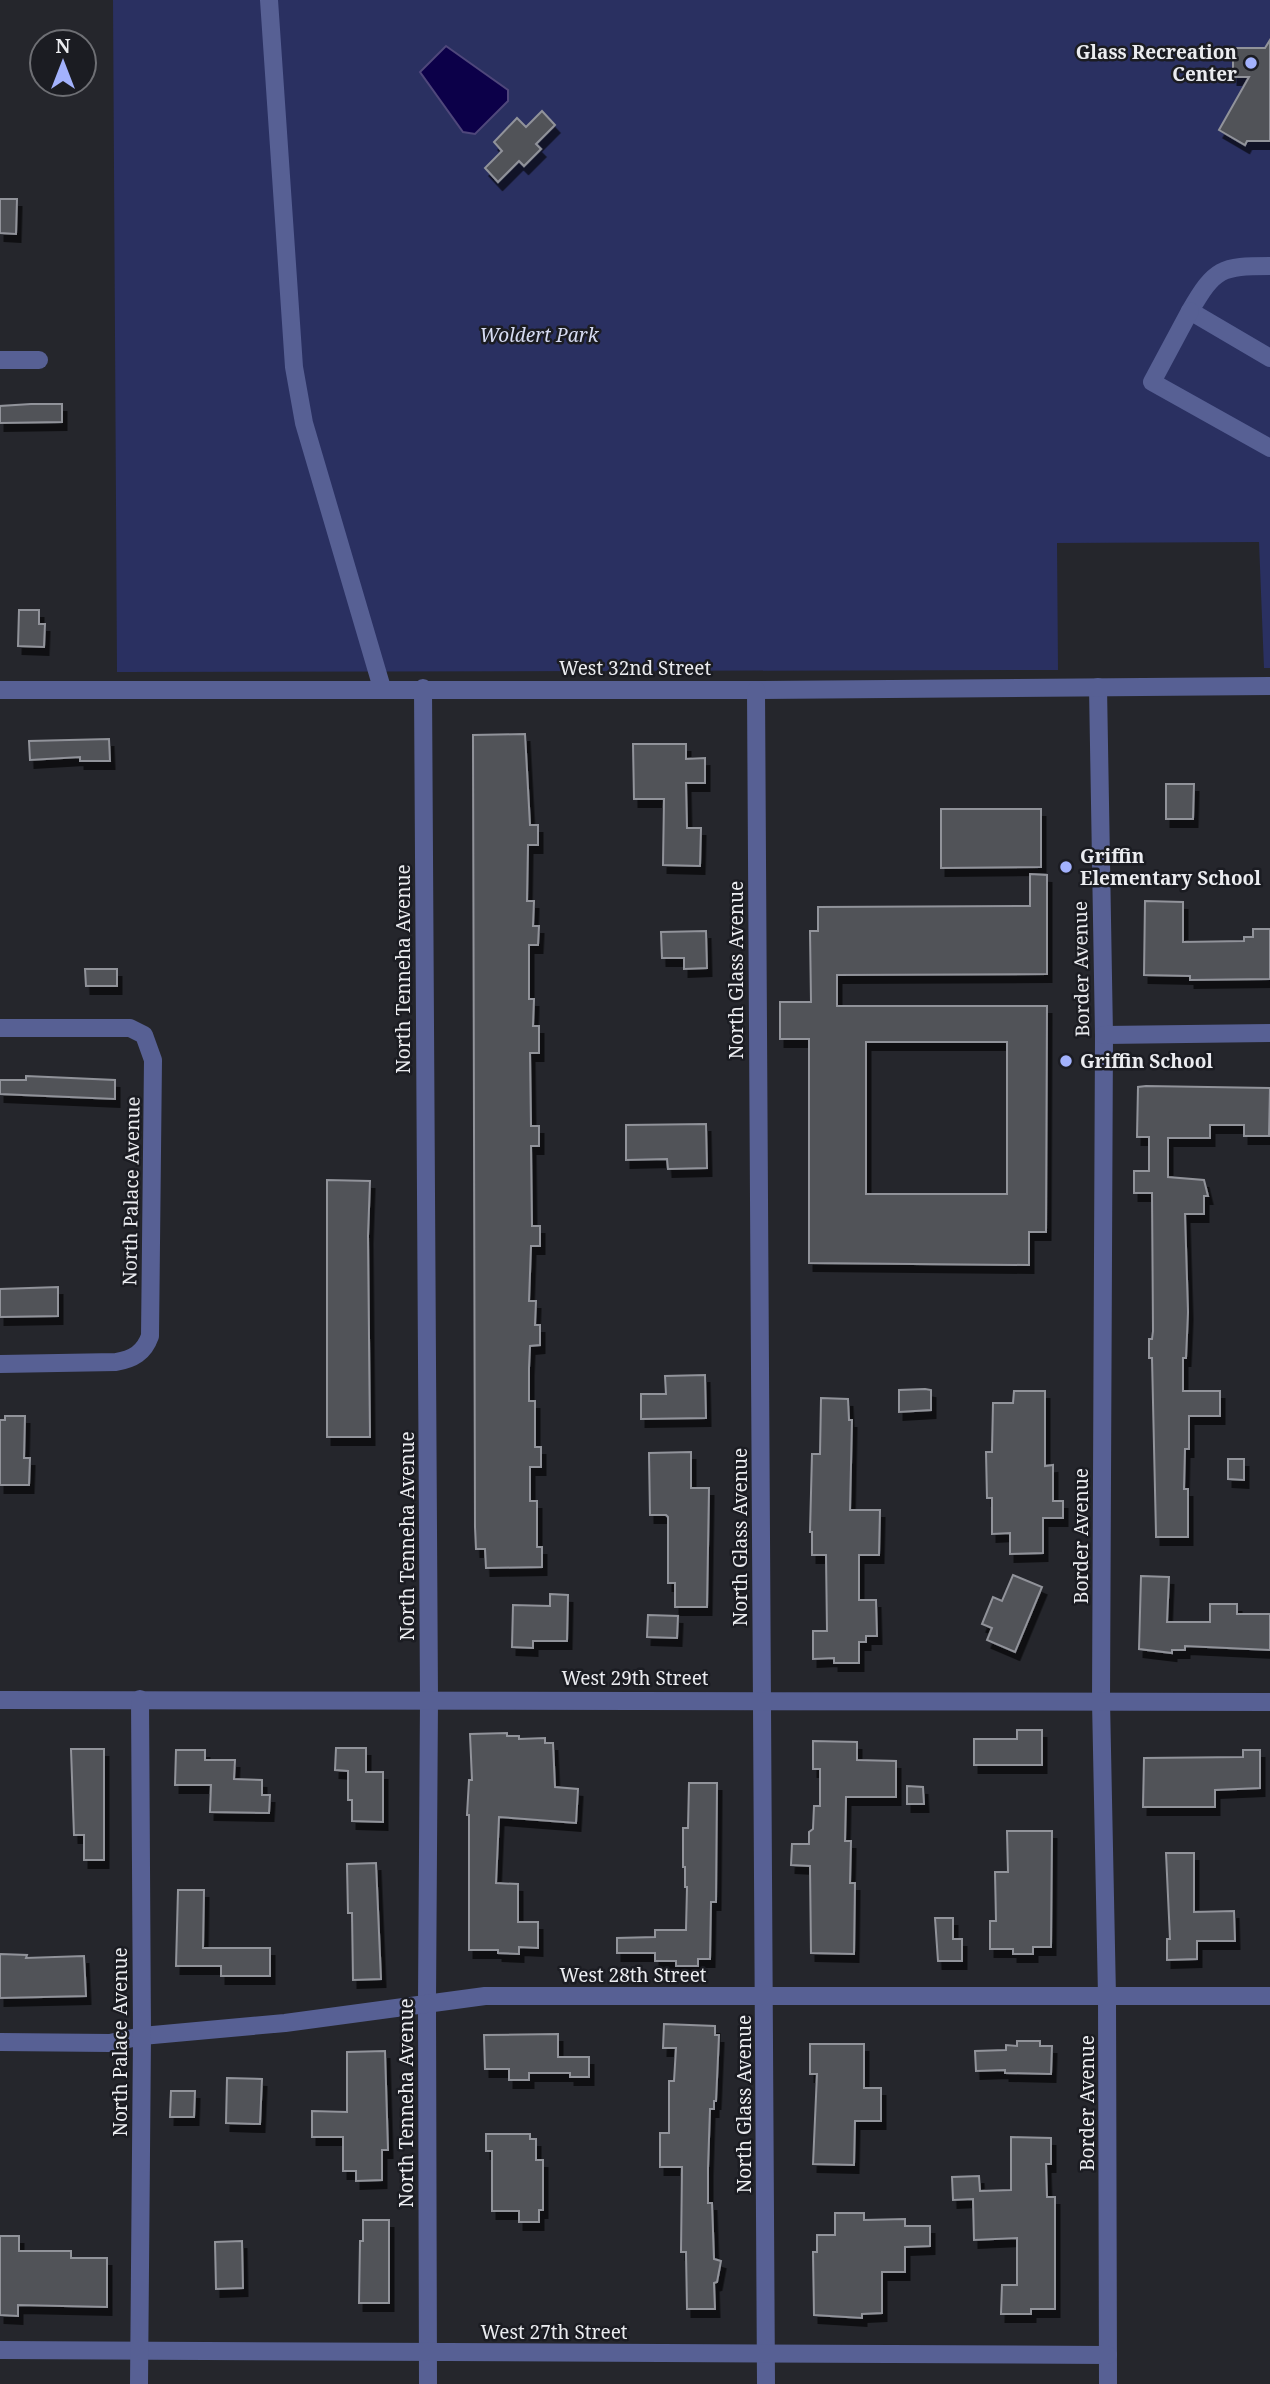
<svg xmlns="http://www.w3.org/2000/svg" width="1270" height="2384" font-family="'Noto Serif',serif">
<defs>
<filter id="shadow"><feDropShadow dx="4.5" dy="8" stdDeviation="0" flood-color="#0009"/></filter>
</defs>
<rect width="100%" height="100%" fill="#25262c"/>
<!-- green -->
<polygon fill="#2a3061" points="113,0 1270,0 1270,668 1264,668 1259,542 1057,543 1058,670 117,672"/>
<!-- water -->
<polygon fill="#0c0049" stroke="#4f477b" stroke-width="2" points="446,46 508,90 508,101 475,134 463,132 420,72"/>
<!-- building -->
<g fill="#515259" stroke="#91939a" stroke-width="2" fill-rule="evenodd" filter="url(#shadow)">
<polygon points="1270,40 1270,141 1247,141 1245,145 1219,130 1249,77 1233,77 1233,48 1265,48"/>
<polygon points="542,111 555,125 536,144 541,149 524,166 519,161 498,182 485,168 502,151 494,142 517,118 526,127"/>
<polygon points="0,199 17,199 16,234 0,233"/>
<polygon points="31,404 62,404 62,422 0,423 0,406"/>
<polygon points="19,610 39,610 39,624 45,624 44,647 18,646"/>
<polygon points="525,734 530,825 538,825 538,845 528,845 527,901 534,901 533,926 539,926 538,945 529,945 529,999 534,999 533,1026 539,1026 539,1053 530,1053 531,1126 539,1126 539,1146 531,1146 532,1226 540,1226 540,1246 531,1246 529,1301 536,1301 535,1325 540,1325 540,1345 530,1346 529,1368 529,1401 535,1401 535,1447 541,1447 541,1467 530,1467 530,1501 537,1501 537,1547 542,1547 542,1567 486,1568 485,1549 476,1549 475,1527 473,735"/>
<polygon points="109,739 110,761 80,761 80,757 30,760 29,741"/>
<polygon points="633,744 686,744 686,759 705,758 705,783 686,783 687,828 701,828 700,866 663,865 664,799 634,799"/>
<polygon points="1166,784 1194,784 1193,819 1166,819"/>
<polygon points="941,809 1041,809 1041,867 941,868"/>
<path d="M1030,874L1047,875V974L837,975V1006H1047L1046,1232H1029V1265L809,1263V1039H780V1002H811L810,931H818V907L1030,906ZM866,1042H1007V1194H866Z"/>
<polygon points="1145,901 1183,902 1183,942 1244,941 1244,937 1253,937 1253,929 1270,929 1270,979 1190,980 1190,976 1144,975"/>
<polygon points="706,931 707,968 684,969 684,958 662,958 661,932"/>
<polygon points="85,969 117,969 117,986 86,986"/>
<polygon points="26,1076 115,1080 115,1099 0,1094 0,1080 26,1080"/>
<polygon points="1146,1086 1270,1088 1269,1136 1244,1136 1244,1125 1210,1125 1210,1138 1168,1138 1168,1177 1204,1180 1208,1196 1204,1196 1204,1214 1185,1214 1188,1312 1186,1358 1183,1358 1183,1391 1220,1391 1220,1416 1189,1416 1189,1449 1185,1449 1184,1489 1188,1489 1188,1537 1156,1537 1156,1534 1152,1358 1149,1358 1149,1339 1152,1339 1153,1331 1152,1193 1134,1193 1134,1171 1149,1171 1149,1137 1137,1137 1138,1087"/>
<polygon points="706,1124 707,1168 668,1169 667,1159 626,1160 626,1125"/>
<polygon points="327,1180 370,1181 368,1236 370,1437 327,1437"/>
<polygon points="58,1287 58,1316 0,1317 0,1289"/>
<polygon points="705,1375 706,1418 641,1419 641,1394 666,1394 665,1376"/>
<polygon points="925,1389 931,1390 931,1410 899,1412 899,1390"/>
<polygon points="1014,1391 1045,1391 1045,1466 1053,1465 1053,1501 1063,1501 1063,1518 1043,1518 1043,1553 1010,1554 1010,1533 992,1534 992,1498 987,1498 986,1452 992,1452 993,1403 1013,1403"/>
<polygon points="821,1398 848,1399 849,1420 852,1420 850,1510 880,1510 879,1555 859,1555 859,1600 876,1600 877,1636 866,1636 866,1642 859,1642 859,1663 834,1663 834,1658 813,1659 813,1631 827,1631 826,1555 812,1555 812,1532 810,1532 812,1454 820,1454"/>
<polygon points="5,1416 25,1416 24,1458 30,1458 29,1485 0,1485 0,1420 5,1420"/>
<polygon points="691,1452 691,1488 709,1488 707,1607 675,1607 675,1583 668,1583 668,1517 666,1515 650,1515 649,1453"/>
<polygon points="1228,1459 1244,1459 1244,1480 1228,1479"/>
<polygon points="1013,1575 1042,1587 1015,1652 987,1640 992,1628 982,1624 993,1597 1002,1601"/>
<polygon points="1141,1576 1169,1577 1167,1622 1210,1622 1210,1604 1237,1604 1237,1614 1270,1614 1270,1650 1185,1646 1185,1650 1172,1650 1172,1653 1139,1649"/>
<polygon points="550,1594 568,1595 567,1641 533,1641 533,1648 512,1647 513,1605 550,1606"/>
<polygon points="648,1615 678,1616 677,1638 647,1637"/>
<polygon points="1017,1730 1042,1730 1042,1765 974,1765 974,1739 1017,1739"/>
<polygon points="507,1733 507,1736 519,1736 519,1739 545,1738 545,1743 553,1743 555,1787 578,1789 576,1823 499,1817 496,1883 518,1884 518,1922 538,1922 538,1948 519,1947 519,1954 498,1953 498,1950 469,1950 469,1815 467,1815 469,1780 472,1780 470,1734"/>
<polygon points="813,1741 857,1742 857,1760 896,1761 896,1797 846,1797 845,1841 851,1841 850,1883 855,1883 854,1954 811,1953 810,1866 791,1865 792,1844 809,1844 809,1832 813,1829 814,1806 820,1806 820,1769 813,1769"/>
<polygon points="336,1748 366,1748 366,1772 383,1772 383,1822 352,1821 352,1800 348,1800 348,1771 335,1770"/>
<polygon points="71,1749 104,1749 104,1860 84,1860 84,1835 74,1835"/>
<polygon points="176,1750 205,1750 205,1760 235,1760 234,1779 262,1780 262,1795 270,1795 269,1813 210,1812 211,1785 175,1785"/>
<polygon points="1243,1750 1260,1750 1260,1788 1215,1790 1215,1807 1143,1807 1144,1758 1243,1757"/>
<polygon points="689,1783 717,1783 716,1902 711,1902 710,1959 698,1959 698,1966 676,1966 676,1961 655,1961 655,1953 617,1953 617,1938 655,1937 655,1930 686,1930 687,1887 685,1887 685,1867 683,1867 683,1828 688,1828"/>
<polygon points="907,1786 923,1787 924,1804 907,1804"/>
<polygon points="1007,1831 1052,1831 1051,1947 1033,1947 1033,1954 1013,1954 1013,1949 990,1949 990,1921 996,1921 995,1872 1008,1872"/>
<polygon points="1166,1853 1194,1853 1194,1912 1234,1911 1235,1941 1197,1941 1197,1959 1167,1960 1167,1939 1170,1939"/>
<polygon points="376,1863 381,1979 353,1980 352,1913 348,1913 347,1864"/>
<polygon points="178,1890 204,1890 203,1948 270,1948 270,1976 221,1976 221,1966 176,1966"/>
<polygon points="935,1918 953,1918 953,1939 962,1939 962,1961 938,1961"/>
<polygon points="0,1954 27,1955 26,1958 84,1956 86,1996 0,1998"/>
<polygon points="664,2024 715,2026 715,2035 719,2035 716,2101 714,2101 714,2109 710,2109 708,2168 708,2203 712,2203 714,2259 721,2261 717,2282 714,2283 715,2309 687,2309 686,2252 681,2252 682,2167 660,2167 660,2133 669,2133 669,2081 674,2081 676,2048 663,2048"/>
<polygon points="558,2034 558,2057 589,2057 589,2077 570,2077 570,2073 529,2073 529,2080 509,2080 509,2069 485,2069 484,2035"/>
<polygon points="1017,2041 1040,2041 1040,2046 1052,2046 1051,2074 1005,2073 1005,2070 976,2071 975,2051 1006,2050 1006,2045 1017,2046"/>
<polygon points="810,2044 864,2044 864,2088 881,2088 881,2121 855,2121 854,2165 813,2164 817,2074 810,2074"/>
<polygon points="385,2051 388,2150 382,2150 382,2180 356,2181 356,2171 343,2171 343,2137 312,2137 312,2111 347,2112 347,2052"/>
<polygon points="227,2078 262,2079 260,2124 226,2123"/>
<polygon points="171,2091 195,2091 194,2117 170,2117"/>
<polygon points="486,2134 530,2134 530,2139 536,2139 536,2160 543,2160 543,2210 539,2210 539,2222 519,2222 519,2211 492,2211 492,2151 486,2151"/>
<polygon points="1011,2137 1051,2138 1051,2164 1046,2164 1047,2197 1055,2197 1055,2309 1031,2309 1031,2314 1001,2314 1002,2285 1017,2285 1017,2238 974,2240 973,2199 953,2200 952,2177 979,2176 980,2191 1011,2190"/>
<polygon points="835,2213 864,2213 864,2220 905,2219 905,2226 930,2226 930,2246 905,2247 905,2272 882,2272 882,2313 862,2314 862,2318 814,2315 813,2252 817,2252 817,2235 835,2235"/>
<polygon points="363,2220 389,2220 389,2303 359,2303 360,2241 363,2241"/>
<polygon points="0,2236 19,2236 19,2251 71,2251 71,2258 107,2258 107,2307 18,2305 18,2316 0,2315"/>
<polygon points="242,2241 243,2288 216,2289 215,2242"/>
</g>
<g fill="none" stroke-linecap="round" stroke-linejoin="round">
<!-- minor -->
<g stroke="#576094" stroke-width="18">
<polyline points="269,0 294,367 304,423 382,688"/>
<path d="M1270,266C1221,266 1215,268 1190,311L1270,358"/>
<polyline points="1190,311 1152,382 1270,448"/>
<polyline points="0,360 39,360"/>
<polyline points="1098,687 1104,1035 1101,1701 1107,1996 1108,2384"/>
<polyline points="423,688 429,1699 427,2002 428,2384"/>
<polyline points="0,690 756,690 1270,686"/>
<polyline points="756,690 766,2384"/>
<path d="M0,1028H130L144,1035L153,1060L150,1336C144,1353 133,1359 116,1362L0,1364"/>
<polyline points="1104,1035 1270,1033"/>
<polyline points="0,1700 1270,1702"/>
<polyline points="0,2042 110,2043 142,2036 285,2023 485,1996 1270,1996"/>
<polyline points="0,2350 1108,2355"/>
<polyline points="139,2384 142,2036 140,1699"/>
</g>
</g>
<!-- markers -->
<g fill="#a3b2fd" stroke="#1b1c22" stroke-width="2.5">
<circle cx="1251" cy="63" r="7"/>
<circle cx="1066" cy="867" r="7"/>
<circle cx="1066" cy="1061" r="7"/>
</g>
<g text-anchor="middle" stroke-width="5" stroke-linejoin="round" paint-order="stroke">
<!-- poi labels -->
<g font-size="19" font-weight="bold" fill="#ebecf0" stroke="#1b1c22" text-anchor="start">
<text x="1237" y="59" text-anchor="end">Glass Recreation<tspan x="1237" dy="22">Center</tspan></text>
<text x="1080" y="863">Griffin<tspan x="1080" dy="22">Elementary School</tspan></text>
<text x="1080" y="1068">Griffin School</text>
</g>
<!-- park labels -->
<g font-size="19" font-style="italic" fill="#d6dbf2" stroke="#1b1c22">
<text x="539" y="342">Woldert Park</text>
</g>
<!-- street labels -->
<g font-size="19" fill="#ebecf0" stroke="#1b1c22">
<text x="635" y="675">West 32nd Street</text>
<text transform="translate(403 969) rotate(-90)" y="7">North Tenneha Avenue</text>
<text transform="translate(1081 969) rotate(-91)" y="7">Border Avenue</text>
<text transform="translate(736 970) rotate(-90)" y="7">North Glass Avenue</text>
<text transform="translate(131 1191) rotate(-89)" y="7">North Palace Avenue</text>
<text transform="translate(407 1536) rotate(-90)" y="7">North Tenneha Avenue</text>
<text transform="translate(1081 1536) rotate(-90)" y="7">Border Avenue</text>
<text transform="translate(740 1537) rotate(-90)" y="7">North Glass Avenue</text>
<text x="635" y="1685">West 29th Street</text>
<text x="633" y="1982">West 28th Street</text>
<text transform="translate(120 2042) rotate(-90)" y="7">North Palace Avenue</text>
<text transform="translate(406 2103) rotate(-90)" y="7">North Tenneha Avenue</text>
<text transform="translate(1087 2103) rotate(-90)" y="7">Border Avenue</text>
<text transform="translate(744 2104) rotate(-90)" y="7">North Glass Avenue</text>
<text x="554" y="2339">West 27th Street</text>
</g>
</g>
<!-- north arrow -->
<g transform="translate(63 63)"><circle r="33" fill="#1b1c22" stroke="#6e6f74" stroke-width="2"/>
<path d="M0-5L12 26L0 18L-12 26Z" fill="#a3b2fd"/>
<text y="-10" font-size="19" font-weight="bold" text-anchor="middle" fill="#ebecf0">N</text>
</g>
</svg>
